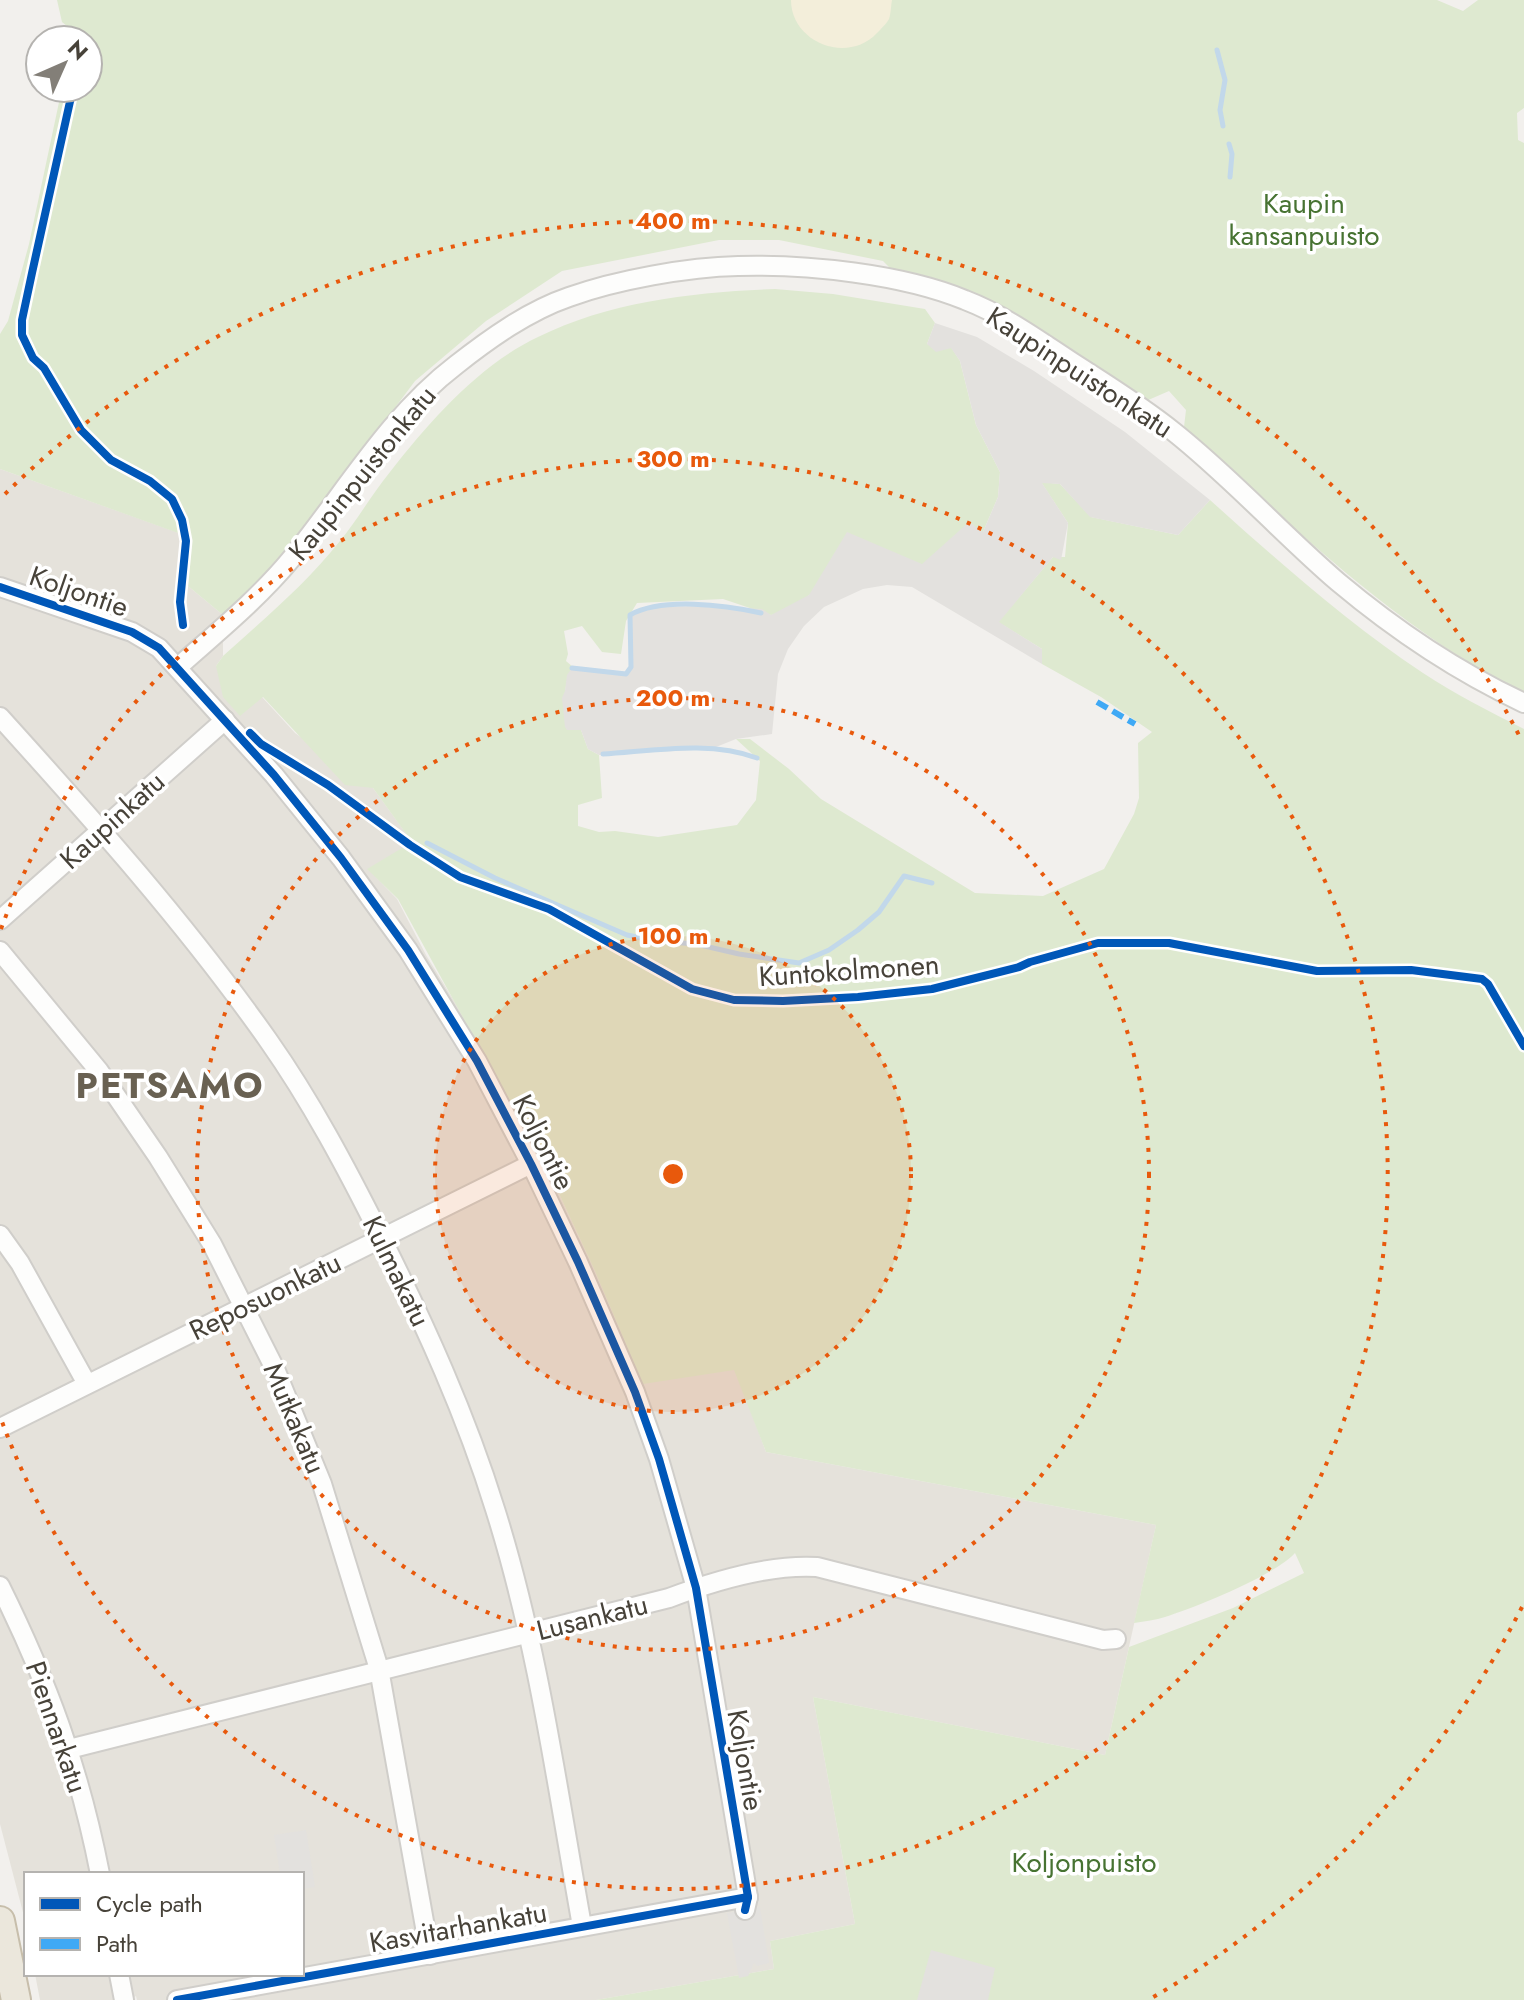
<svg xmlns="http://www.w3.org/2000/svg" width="1524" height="2000" font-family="Jost,sans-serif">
<rect width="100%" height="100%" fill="#f2f0ed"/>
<!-- residential -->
<polygon fill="#e5e2db" points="0,469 193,538 188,586 223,615 223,656 216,666 262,697 295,733 373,788 413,843 368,869 397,899 426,955 467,1022 555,1185 603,1287 735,1369 766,1452 1156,1525 1105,1755 813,1697 855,1924 770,1941 774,1969 596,2000 137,2000 136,1996 130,2000 40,2000 35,1974 302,1974 302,1874 26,1874 26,1924 0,1824"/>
<!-- green -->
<g fill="#dee9d0">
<path d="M57,0H1437L1463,11L1478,0H1524V108L1517,113L1518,140L1524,143V693C1394,628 1290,524 1184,427L1186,410L1169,391L1146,401L1001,306L937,279L890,268L883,261L779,240H719L562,271L486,321L415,381L284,556L223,615L188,586L192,538L0,469V334L8,321L29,244L62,88H88V40H71L73,31L62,22Z"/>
<path d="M775,289L833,294L925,309L935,323L927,344L951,347L960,361L976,425L1000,472L998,497L983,532L923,564L809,595L795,610L771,615L723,599L637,603L626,621L621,654L602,652L582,626L564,631L568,654L566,661L573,667C561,684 566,710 567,730H581L588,749L599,755L602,798L578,805V826L599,832L615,831L658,837L737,825L756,800L760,761L736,739H750L789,769L821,799L975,893L1043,896L1104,869L1134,814L1139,798L1138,743L1152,732L1101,697L1042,664V649L998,622L1053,557H1065L1068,523L1041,482L1060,484L1091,517L1178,535L1210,500C1278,561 1346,622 1423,673C1455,694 1490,712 1524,729V2000H596L774,1969L770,1941L855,1924L813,1697L1105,1755L1129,1647L1233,1608L1304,1573L1295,1553C1274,1576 1196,1607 1165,1617C1156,1620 1145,1621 1134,1623L1156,1525L766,1452L734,1370L643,1384L595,1271L555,1185L398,899L367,869L412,842L373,788L345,785L263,697L240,716L223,697L216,666L223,656C264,619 306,584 340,541C358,519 372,494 390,472C430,421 479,365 538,337C611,301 695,292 775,289Z"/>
</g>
<!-- sand -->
<path fill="#f3eeda" d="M791,0H892C891,5 891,13 889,19C887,23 881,29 877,33C847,65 791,42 791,0Z"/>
<!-- parking -->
<g fill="#e3e1de">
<polygon points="935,323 977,337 1034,371 1125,432 1210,500 1178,535 1090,517 1060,484 1042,483 1068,523 1061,560 1053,557 999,622 1042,649 1042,664 912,587 887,585 863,589 824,607 804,626 788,649 778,674 772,734 736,739 711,749 599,755 588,749 581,730 567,730 565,727 562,698 565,691 567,675 572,668 626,674 631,667 630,615 638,610 647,607 702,606 762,609 771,615 809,595 847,532 922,564 969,522 983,532 998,497 1000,472 976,425 960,361 951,348 936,352 927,344"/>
<polygon points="306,1830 315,1887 302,1889 302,1874 280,1874 274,1835"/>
<polygon points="760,1907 769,1963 757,1966 754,1963 748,1976 739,1978 727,1913"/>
<polygon points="931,1950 995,1968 988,2000 917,2000"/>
</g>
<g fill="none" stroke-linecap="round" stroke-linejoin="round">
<!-- stream -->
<g stroke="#c2d8ea" stroke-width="5">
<polyline points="1217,50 1225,80 1220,110 1223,126"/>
<polyline points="1229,144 1232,154 1230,177"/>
<path d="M572,668L626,674L631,667L630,615C662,597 725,605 761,613"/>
<path d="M603,754C652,751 710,740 757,758"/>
<polyline points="427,843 495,878 627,935 656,941 696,944 739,954 799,963 829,950 858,930 879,912 904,876 932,883"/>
</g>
<!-- minor casing -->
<g stroke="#d0ceca" stroke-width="22">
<g id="minor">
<polyline points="0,587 132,632 159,648 274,775 341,858 408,950 477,1061 531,1164 578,1262 635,1392 659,1459 696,1588 748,1897 745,1910"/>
<path d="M178,667C216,633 258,599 291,559C344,494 389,416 456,365C489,339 528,311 569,297C616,280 688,267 738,266C807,264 902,274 965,300C1004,315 1037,339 1072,362C1106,384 1142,406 1174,432C1232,478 1282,534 1338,582C1394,629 1458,672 1524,703"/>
<path d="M0,717C94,821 187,925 268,1040C311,1101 347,1169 381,1237C425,1325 466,1415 495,1509C538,1645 557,1787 582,1926"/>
<polyline points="0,920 225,720"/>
<polyline points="0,951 99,1071 158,1157 212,1244 275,1369 322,1484 379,1669 430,1955"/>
<polyline points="0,1235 20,1263 87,1384"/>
<polyline points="0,1428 531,1164"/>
<path d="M0,1586C48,1683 79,1767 100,1874"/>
<path d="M69,1749L669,1598C714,1581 769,1564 817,1567L1103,1640L1116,1639"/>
<polyline points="119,1974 124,2000"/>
<polyline points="177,2000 748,1897"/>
</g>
</g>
<!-- highway casing -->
<g stroke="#c7beab" stroke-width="32">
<polyline id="highway" points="0,1921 16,2000"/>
</g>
<!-- minor -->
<use href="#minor" stroke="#fdfdfc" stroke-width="18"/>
<!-- highway -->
<use href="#highway" stroke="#ebe7dc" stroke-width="28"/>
<!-- quiet -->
<polyline stroke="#3fa9f5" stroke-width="6" stroke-dasharray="12 6" stroke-linecap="butt" points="1097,702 1135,724"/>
<!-- cycleway casing -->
<g stroke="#fff" stroke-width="13">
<g id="cycleway">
<polyline points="73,88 32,273 22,320 22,335 33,358 44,368 81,430 111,460 150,481 172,499 182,520 186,541 180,602 183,625"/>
<polyline points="0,587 132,632 159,648 274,775 341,858 408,950 477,1061 531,1164 578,1262 635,1392 659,1459 696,1588 748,1897 745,1910"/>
<polyline points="250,733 261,744 328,785 410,845 460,877 549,909 692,989 734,1000 783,1001 858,997 932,989 1019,967 1030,962 1098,943 1169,943 1317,971 1411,970 1482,979 1488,984 1524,1046"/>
<polyline points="177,2000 748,1897"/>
</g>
</g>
<!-- cycleway -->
<use href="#cycleway" stroke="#0057b8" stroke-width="8"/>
</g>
<!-- distance rings -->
<circle cx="673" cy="1174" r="238" fill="#e8590c" fill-opacity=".12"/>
<g fill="none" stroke="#e8590c" stroke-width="4" stroke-dasharray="4 8">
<circle cx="673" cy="1174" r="238"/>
<circle cx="673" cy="1174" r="476"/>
<path d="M1 929A715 715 0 1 1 1 1419"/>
<path d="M1522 1607A953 953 0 0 1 1150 1999M5 494A953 953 0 0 1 1522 741"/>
</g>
<g text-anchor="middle" stroke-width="7" stroke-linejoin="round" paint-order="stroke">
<!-- park labels -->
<g font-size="28" fill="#477332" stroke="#fff">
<text x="1304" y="213">Kaupin<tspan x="1304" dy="32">kansanpuisto</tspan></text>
<text x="1084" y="1872">Koljonpuisto</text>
</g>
<!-- street labels -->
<g font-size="28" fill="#474239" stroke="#fff">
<text transform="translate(1080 372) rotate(33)" y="10">Kaupinpuistonkatu</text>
<text transform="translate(362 473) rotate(-51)" y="10">Kaupinpuistonkatu</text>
<text transform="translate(79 591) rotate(19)" y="10">Koljontie</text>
<text transform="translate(112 820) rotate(-42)" y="10">Kaupinkatu</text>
<text transform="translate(849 970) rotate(-4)" y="10">Kuntokolmonen</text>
<text transform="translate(544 1142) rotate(63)" y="10">Koljontie</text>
<text transform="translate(397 1271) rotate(64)" y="10">Kulmakatu</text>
<text transform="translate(265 1296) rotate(-26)" y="10">Reposuonkatu</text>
<text transform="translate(295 1418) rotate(67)" y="10">Mutkakatu</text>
<text transform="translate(592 1617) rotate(-14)" y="10">Lusankatu</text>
<text transform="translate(57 1727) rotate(71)" y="10">Piennarkatu</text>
<text transform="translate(746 1760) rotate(80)" y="10">Koljontie</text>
<text transform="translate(458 1927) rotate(-10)" y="10">Kasvitarhankatu</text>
</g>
<!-- district labels -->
<g font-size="36" font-weight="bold" letter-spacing="2" fill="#696152" stroke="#fff">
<text x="170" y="1098">PETSAMO</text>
</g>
</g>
<circle cx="673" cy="1174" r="12" fill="#e8590c" stroke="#fff" stroke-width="4"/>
<g font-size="24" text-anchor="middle" font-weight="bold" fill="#e8590c" stroke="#fff" stroke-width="7" stroke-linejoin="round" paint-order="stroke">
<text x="673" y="229">400 m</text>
<text x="673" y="467">300 m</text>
<text x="673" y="706">200 m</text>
<text x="673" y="944">100 m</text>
</g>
<!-- legend -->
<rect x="24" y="1872" width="280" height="104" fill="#ffffff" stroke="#b5b3b0" stroke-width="2"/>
<rect x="40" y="1898" width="40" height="12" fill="#0057b8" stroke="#b5b3b0" stroke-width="2"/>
<text x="96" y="1912" font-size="24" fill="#474239">Cycle path</text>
<rect x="40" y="1938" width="40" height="12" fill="#3fa9f5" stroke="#b5b3b0" stroke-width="2"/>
<text x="96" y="1952" font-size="24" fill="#474239">Path</text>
<!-- north arrow -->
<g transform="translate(64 64) rotate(45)"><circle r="38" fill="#ffffff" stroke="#b5b3b0" stroke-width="2"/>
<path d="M0-6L14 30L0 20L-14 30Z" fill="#837f78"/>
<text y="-12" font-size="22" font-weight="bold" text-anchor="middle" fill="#474239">N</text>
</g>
</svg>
